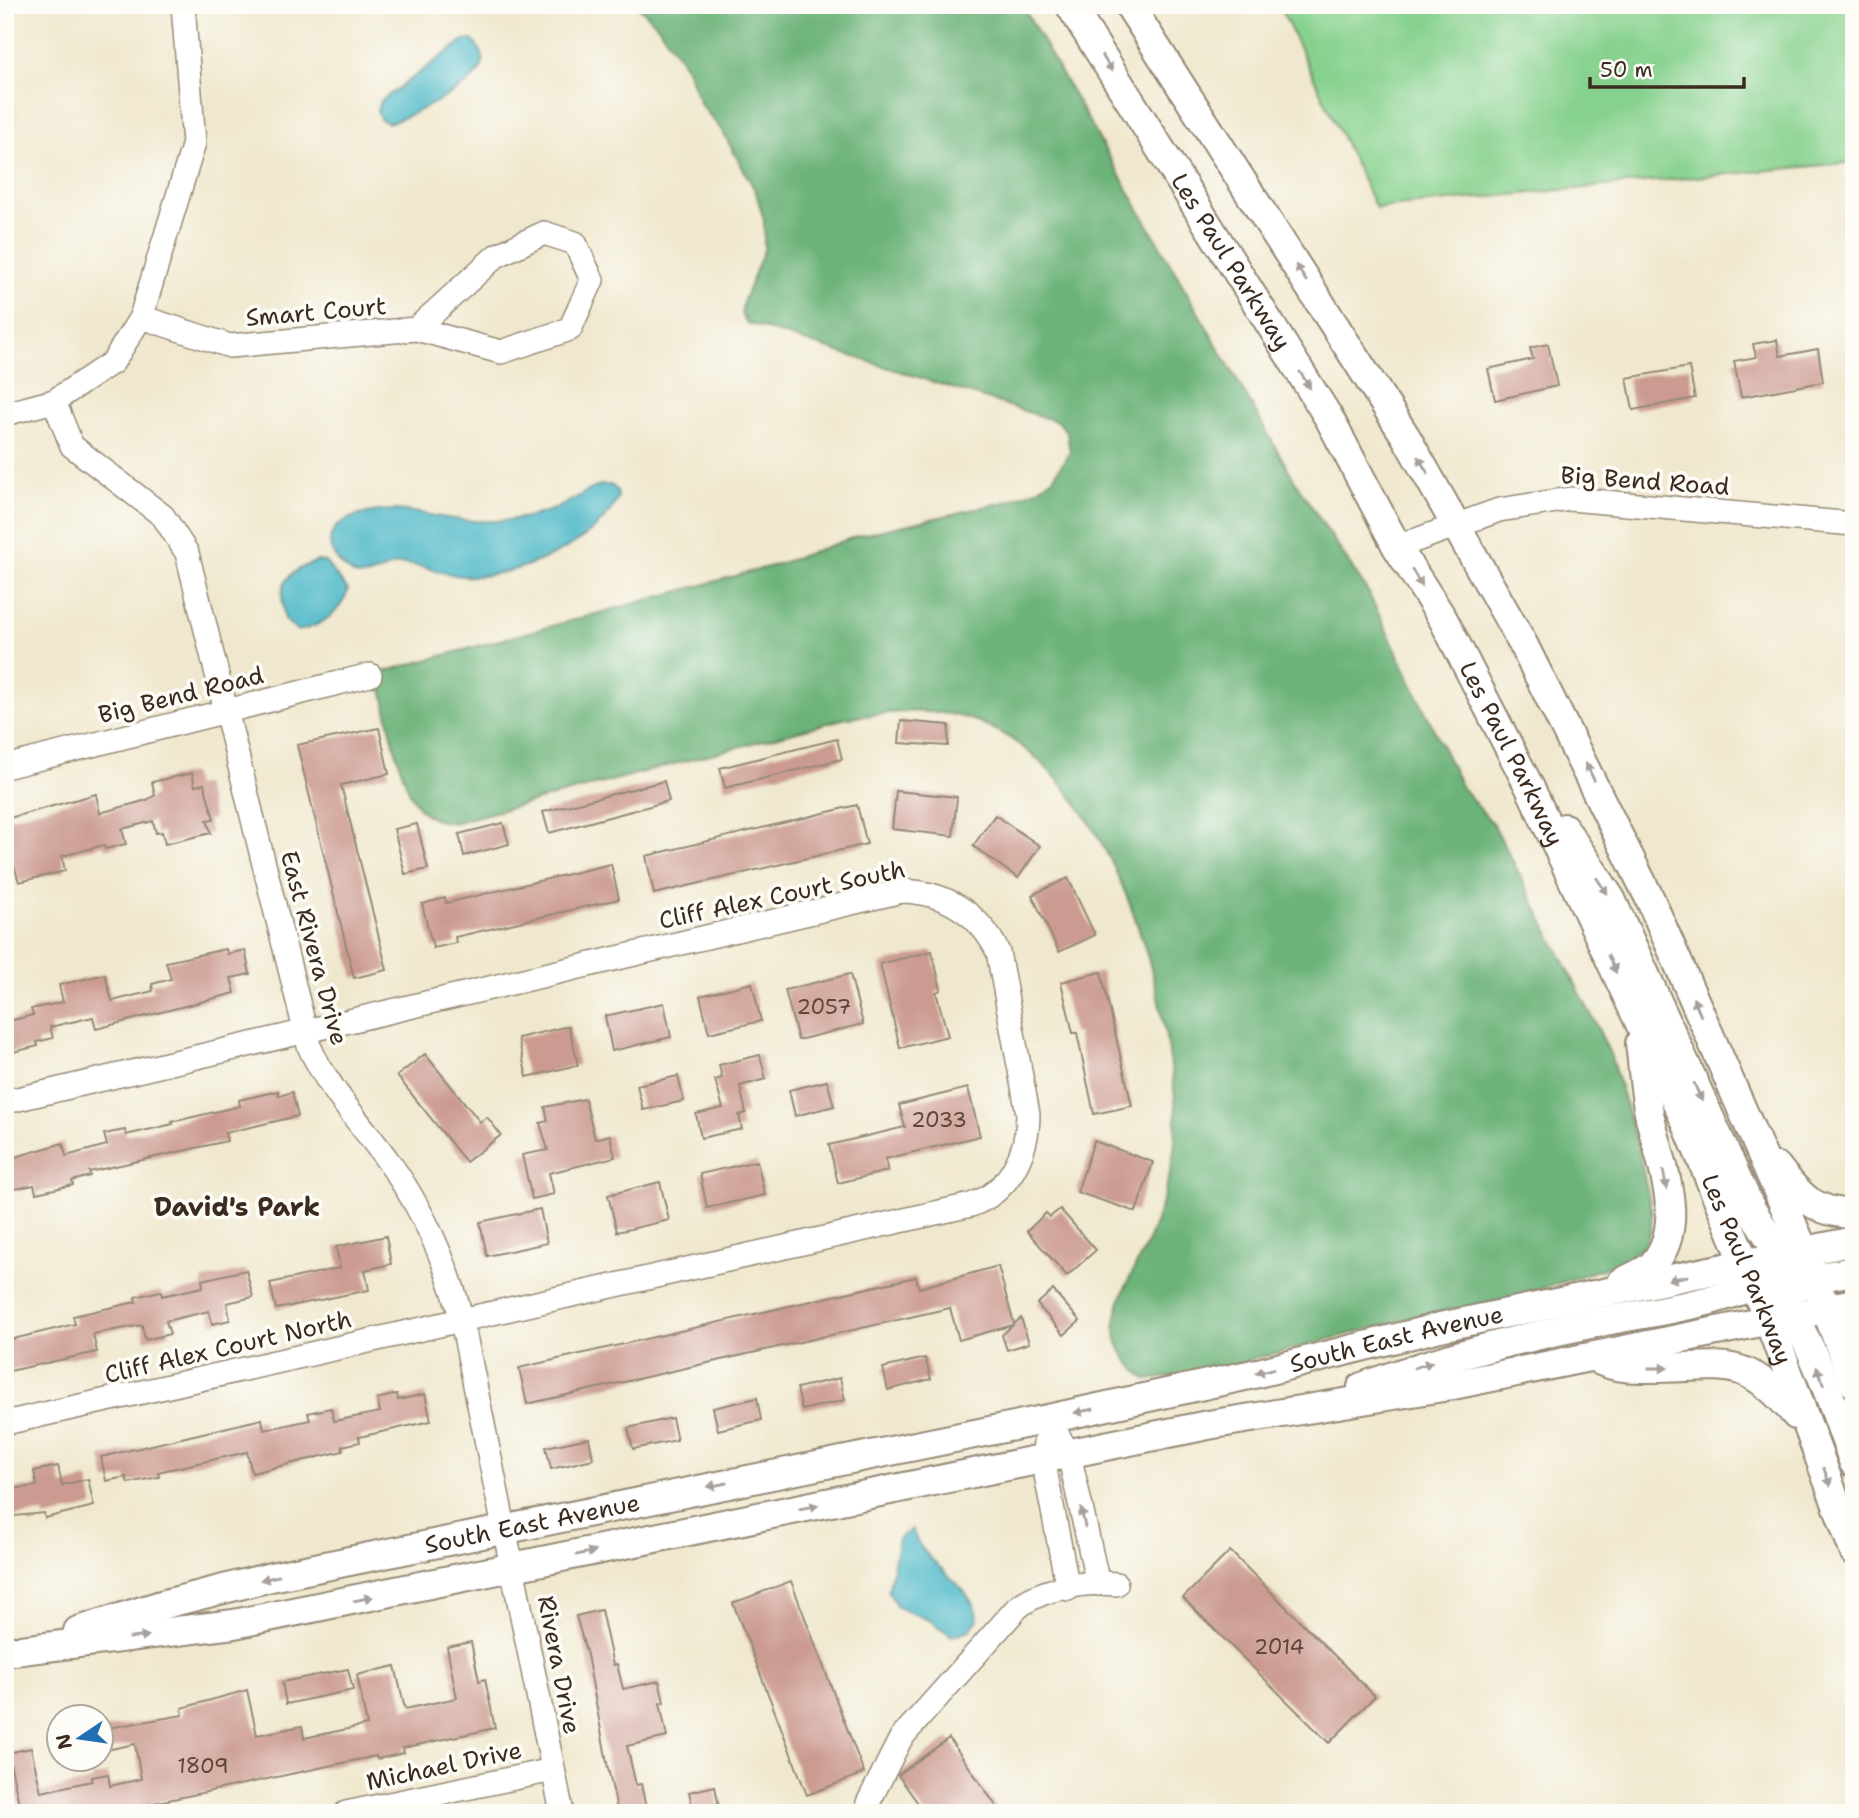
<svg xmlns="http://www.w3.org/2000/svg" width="1859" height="1818" font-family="'Shantell Sans',sans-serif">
<rect width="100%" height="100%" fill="#fdfcf7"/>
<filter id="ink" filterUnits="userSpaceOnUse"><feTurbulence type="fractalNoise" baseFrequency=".0143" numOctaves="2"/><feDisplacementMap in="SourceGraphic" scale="14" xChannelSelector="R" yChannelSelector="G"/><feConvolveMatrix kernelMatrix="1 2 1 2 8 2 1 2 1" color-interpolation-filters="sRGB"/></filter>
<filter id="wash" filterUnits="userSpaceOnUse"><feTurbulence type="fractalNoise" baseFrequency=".00686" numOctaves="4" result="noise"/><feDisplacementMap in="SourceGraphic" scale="28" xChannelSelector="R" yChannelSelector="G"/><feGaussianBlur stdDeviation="1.57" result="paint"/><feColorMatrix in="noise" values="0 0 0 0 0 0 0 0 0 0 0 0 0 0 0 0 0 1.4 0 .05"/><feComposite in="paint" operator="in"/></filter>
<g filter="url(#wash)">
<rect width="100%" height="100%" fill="#f0e8ce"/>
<!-- green -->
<polygon fill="#86d18e" stroke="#607e56" stroke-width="2" points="1279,5 1854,5 1854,162 1376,208"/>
<!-- forest -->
<path fill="#6cb379" stroke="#546e4c" stroke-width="2" d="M637,5H1022L1296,483L1368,592L1462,788L1494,825L1596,1024L1610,1054L1637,1144L1652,1212L1651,1230L1644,1245L1625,1261L1518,1297L1427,1314L1200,1373L1147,1380C1127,1363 1112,1345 1116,1317C1121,1288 1140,1261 1151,1234C1162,1205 1172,1173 1175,1142C1178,1109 1173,1075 1167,1042C1148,930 1095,770 979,722C935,705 888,712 843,719L453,823C441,821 432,820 423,812C399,791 386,705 379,673L779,564L857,536L1005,502L1038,489L1053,478L1070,452L1067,433L1059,422L747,323L741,314L744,300L764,250V221L756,192L721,129L701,105L686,67L657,25Z"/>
<!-- water -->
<g fill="#4cb8c7" stroke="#447172" stroke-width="2">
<path d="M464,40H472C478,46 485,54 483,63C479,85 409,117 388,123L380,119L377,110L381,101Z"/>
<path d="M601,485H611L617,490L618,498C596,545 513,579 464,576C442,575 423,564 401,564C388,565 368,580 356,575C351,573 343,566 339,562C321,540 332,524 356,516C401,501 432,520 476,521C503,522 534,518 559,507C573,500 586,491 601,485Z"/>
<path d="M318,561L325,562L348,590C342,612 320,627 298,631L285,620C278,585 282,573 318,561Z"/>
<path d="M912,1529C923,1566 971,1581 978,1619L970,1630L952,1636L929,1620L897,1607L888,1591L899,1538Z"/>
</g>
<g id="blocks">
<!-- building -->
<g fill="#cb9a90">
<polygon points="1777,340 1780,356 1818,349 1823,382 1741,397 1734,361 1756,357 1753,344"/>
<polygon points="1548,344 1557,386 1495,400 1488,369 1533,359 1530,348"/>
<polygon points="1689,367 1695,398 1633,410 1627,378"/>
<polygon points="901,721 949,725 948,746 899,743"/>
<polygon points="379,728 389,774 341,785 387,970 354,978 297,745"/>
<polygon points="837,739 842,759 725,788 720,768"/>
<polygon points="192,773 195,786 204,784 214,819 207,820 211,833 165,844 162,832 156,833 153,821 122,829 126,844 105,849 104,845 62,856 65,871 19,882 15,869 10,871 5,850 5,834 9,833 6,819 96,794 100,813 147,800 155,795 152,782"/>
<polygon points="664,781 669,801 549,833 543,812"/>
<polygon points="896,791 957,797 953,836 892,829"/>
<polygon points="857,805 867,844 654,894 646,856"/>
<polygon points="995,815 1040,846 1018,878 973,846"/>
<polygon points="503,823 509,844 464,856 459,834"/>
<polygon points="417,824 428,869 405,874 394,829"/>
<polygon points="611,864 619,899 455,937 456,943 433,948 422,904 445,898 446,903"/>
<polygon points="1068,878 1095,935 1059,952 1032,895"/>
<polygon points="226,949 227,954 245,950 250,974 231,978 235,993 96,1029 93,1017 50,1027 53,1038 37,1042 38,1046 5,1054 5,1022 33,1015 31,1009 63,1002 59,985 105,974 112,1001 153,991 152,984 171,979 166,962"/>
<polygon points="932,951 941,990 936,992 948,1036 900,1048 880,964"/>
<polygon points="1101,972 1132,1106 1094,1114 1077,1033 1073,1033 1061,982"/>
<polygon points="850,974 863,1024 798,1040 785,990"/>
<polygon points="752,983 761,1021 709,1033 700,996"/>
<polygon points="664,1003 671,1037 612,1051 605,1016"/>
<polygon points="569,1026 578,1065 527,1077 518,1038"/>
<polygon points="425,1054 480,1122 487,1117 501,1135 466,1162 397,1076"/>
<polygon points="760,1055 766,1079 740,1086 746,1113 739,1115 742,1129 701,1138 696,1114 723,1108 715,1080 722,1078 719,1065"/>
<polygon points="678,1076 684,1101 643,1110 637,1085"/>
<polygon points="827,1081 834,1106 795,1116 789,1090"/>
<polygon points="968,1088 980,1136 885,1159 888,1171 838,1183 829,1145 905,1127 899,1105"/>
<polygon points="278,1091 279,1096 292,1092 298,1116 225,1133 227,1141 89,1172 90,1176 72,1181 73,1185 36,1193 34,1185 5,1191 5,1160 63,1143 66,1156 107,1145 104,1134 125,1130 126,1135 173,1124 172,1122 240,1106 239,1100"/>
<polygon points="585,1099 595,1139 610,1135 615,1157 549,1173 554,1194 532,1199 522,1155 548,1150 540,1123 548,1121 545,1107"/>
<polygon points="1094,1141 1153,1162 1136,1212 1077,1192"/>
<polygon points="757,1161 765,1195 707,1208 700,1174"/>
<polygon points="660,1182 669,1220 617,1232 608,1195"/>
<polygon points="540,1209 547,1243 487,1256 480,1222"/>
<polygon points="1060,1209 1096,1250 1067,1276 1027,1231 1046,1213 1050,1217"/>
<polygon points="386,1236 391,1264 365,1270 369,1290 276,1309 270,1283 340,1268 336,1247"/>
<polygon points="998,1266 1014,1324 1021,1318 1029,1343 1007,1350 1002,1335 1013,1325 959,1340 950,1308 527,1404 519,1368 916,1277 919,1288"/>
<polygon points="246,1270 253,1297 227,1303 230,1320 212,1324 209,1311 166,1321 170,1334 145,1340 142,1325 93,1334 97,1352 5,1372 5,1341 75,1324 73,1316 136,1302 135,1297 161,1291 162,1296 203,1287 202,1280"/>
<polygon points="1053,1290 1080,1321 1064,1335 1037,1304"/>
<polygon points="925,1358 931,1379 888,1390 883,1368"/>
<polygon points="840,1378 845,1400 802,1410 797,1388"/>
<polygon points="397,1394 398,1400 425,1394 431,1421 359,1437 360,1442 342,1446 343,1451 252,1473 247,1452 158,1472 159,1477 128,1483 126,1477 106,1481 101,1457 262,1419 264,1430 310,1420 308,1413 331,1408 334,1421 380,1412 377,1399"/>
<polygon points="757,1398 761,1420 718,1430 713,1408"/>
<polygon points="672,1418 677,1440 633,1449 628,1428"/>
<polygon points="589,1438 593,1459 551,1469 546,1447"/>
<polygon points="58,1466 62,1485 88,1479 94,1506 45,1518 44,1513 5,1517 5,1490 37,1486 34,1471"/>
<polygon points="1230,1551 1375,1696 1329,1743 1183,1598"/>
<polygon points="791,1581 864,1773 807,1795 733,1603"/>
<polygon points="601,1610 613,1665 617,1664 623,1689 659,1681 664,1702 660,1703 667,1737 627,1746 636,1785 641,1784 647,1813 618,1813 608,1768 587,1655 576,1616"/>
<polygon points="471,1642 479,1681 485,1679 495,1728 403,1748 404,1753 377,1759 376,1756 107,1813 21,1813 8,1753 31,1748 41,1792 92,1781 92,1777 108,1774 110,1786 141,1779 135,1744 106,1750 102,1729 183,1715 182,1708 247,1690 257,1735 302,1726 304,1738 367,1725 357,1675 395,1666 405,1709 457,1698 447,1647"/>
<polygon points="348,1669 353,1690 286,1704 282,1682"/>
<polygon points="949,1738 1001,1813 925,1813 898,1775"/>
<polygon points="715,1786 720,1813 694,1813 689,1792"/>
</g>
</g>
</g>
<g filter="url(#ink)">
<use href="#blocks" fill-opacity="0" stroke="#968976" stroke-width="2"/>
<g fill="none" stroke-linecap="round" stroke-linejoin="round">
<!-- minor casing -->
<g stroke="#968976" stroke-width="26">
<g id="minor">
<polyline points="141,317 230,346 416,329 501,352 570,329 592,280 575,243 544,233 496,256 416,329"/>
<path d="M54,401L72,446L163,516L187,553L309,1046C328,1089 364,1127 391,1165C424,1212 448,1266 462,1321L562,1813"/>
<polyline points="5,414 54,401 113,362 141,317 194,143 183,5"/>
<polyline points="1397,547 1499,510 1570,499 1854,524"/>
<polyline points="5,767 370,675"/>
<path d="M5,1102L902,891C945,892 979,913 998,952L1028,1114C1028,1153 1009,1192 971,1205L5,1423"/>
<polyline points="1048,1419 1069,1454 1098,1584"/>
<polyline points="1045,1443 1043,1459 1068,1589"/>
<path d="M868,1803L901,1738L1017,1608C1041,1588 1086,1581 1116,1584"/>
<polyline points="346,1813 553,1770"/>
</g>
</g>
<!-- major casing -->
<g stroke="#968976" stroke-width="32">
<g id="major">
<path id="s1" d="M1070,5L1329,418L1397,547L1443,619L1530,788L1686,1122L1769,1321L1854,1551"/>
<polyline points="1129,5 1406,437 1523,644 1650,899 1804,1251 1854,1383"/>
<polyline points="1564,828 1611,899 1750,1207 1788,1268"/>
<path d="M1777,1167C1800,1197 1815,1213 1854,1214"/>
<path d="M1754,1269C1801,1301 1834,1409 1854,1463"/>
<path d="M1622,1282C1632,1277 1648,1271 1654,1263C1689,1222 1658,1158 1649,1113C1644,1090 1643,1066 1640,1043"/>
<polyline points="1799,1286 1815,1278 1854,1271"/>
<path d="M1601,1361C1616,1368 1632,1368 1649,1368C1724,1368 1744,1352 1796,1415"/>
<path d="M1362,1387C1438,1359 1515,1339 1595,1323C1653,1311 1719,1305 1771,1277"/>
<path id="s2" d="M78,1631L161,1605L271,1577L1048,1419L1258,1373L1440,1327L1854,1241"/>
<polyline points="5,1652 234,1624 1208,1425 1443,1387 1854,1303"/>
</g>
</g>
<!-- minor -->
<use href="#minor" stroke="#fff" stroke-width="23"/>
<!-- major -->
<use href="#major" stroke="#fff" stroke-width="28"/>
</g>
<!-- one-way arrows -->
<defs><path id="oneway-solid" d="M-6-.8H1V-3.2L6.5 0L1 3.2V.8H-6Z" transform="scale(1.75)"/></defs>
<g fill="#a79f9a">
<use href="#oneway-solid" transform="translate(1107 63) rotate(57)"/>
<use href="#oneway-solid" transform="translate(1301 273) rotate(-123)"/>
<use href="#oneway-solid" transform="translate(1305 380) rotate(58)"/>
<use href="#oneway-solid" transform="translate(1423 465) rotate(-120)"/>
<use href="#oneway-solid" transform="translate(1417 578) rotate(58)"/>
<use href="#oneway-solid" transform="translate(1590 772) rotate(-117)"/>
<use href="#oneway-solid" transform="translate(1602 886) rotate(56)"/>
<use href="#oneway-solid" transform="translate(1612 964) rotate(65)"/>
<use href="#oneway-solid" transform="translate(1697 1007) rotate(-113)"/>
<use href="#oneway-solid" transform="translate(1698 1092) rotate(66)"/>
<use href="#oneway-solid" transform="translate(1665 1180) rotate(79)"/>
<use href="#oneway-solid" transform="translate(1678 1278) rotate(168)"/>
<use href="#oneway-solid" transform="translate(1423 1365) rotate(-18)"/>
<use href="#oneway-solid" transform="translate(1658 1368)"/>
<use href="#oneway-solid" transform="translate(1265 1371) rotate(166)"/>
<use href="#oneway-solid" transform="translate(1820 1376) rotate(-111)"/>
<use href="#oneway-solid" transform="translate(1084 1411) rotate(168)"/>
<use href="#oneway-solid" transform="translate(1827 1477) rotate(70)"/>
<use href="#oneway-solid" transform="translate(717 1485) rotate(169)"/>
<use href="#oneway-solid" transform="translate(809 1507) rotate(-12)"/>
<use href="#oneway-solid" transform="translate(1083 1518) rotate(-102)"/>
<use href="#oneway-solid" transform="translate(586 1553) rotate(-12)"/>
<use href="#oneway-solid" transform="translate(270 1578) rotate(167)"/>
<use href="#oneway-solid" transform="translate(363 1599) rotate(-11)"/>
<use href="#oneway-solid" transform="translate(139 1637) rotate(-6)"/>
</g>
</g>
<g text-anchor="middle" stroke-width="7" stroke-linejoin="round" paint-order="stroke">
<!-- number labels -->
<g font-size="21" fill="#5f463a">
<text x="824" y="1014">2057</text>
<text x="939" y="1127">2033</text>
<text x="1279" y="1654">2014</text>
<text x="203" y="1773">1809</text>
</g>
<!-- street labels -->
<g font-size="24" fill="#3b2a1e" stroke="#fdfcf7">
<text dy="8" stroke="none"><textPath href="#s1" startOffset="303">Les Paul Parkway</textPath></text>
<text transform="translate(316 312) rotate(-5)" y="8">Smart Court</text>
<text transform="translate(1645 481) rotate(4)" y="8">Big Bend Road</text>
<text transform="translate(181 695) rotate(-14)" y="8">Big Bend Road</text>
<text dy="8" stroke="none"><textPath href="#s1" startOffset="870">Les Paul Parkway</textPath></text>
<text transform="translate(782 895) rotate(-12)" y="8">Cliff Alex Court South</text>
<text transform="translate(314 948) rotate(75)" y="8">East Rivera Drive</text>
<text dy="8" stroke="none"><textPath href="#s1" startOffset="1437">Les Paul Parkway</textPath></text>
<text dy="8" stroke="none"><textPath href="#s2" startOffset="1351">South East Avenue</textPath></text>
<text transform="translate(228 1347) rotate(-13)" y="8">Cliff Alex Court North</text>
<text dy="8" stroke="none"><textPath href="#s2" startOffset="467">South East Avenue</textPath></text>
<text transform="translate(559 1665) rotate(79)" y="8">Rivera Drive</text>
<text transform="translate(444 1766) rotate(-12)" y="8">Michael Drive</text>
</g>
<!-- neighbourhood labels -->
<g font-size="26" font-weight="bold" fill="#3b2a1e" stroke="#fdfcf7">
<text x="237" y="1216">David's Park</text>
</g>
</g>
<!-- margin -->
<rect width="1859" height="1818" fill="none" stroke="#fdfcf7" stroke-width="28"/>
<!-- north arrow -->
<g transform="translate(80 1738) rotate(257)"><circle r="33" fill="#fdfcf7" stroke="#afa8a0" stroke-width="2"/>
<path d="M0-5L12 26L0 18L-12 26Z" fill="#1f6fb2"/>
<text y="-10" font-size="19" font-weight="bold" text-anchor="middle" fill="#3b2a1e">N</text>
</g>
<!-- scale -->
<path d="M1590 77v10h154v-10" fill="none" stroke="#3b2a1e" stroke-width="3.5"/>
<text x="1600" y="77" font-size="21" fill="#3b2a1e" stroke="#fdfcf7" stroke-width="5" paint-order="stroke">50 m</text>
</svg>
